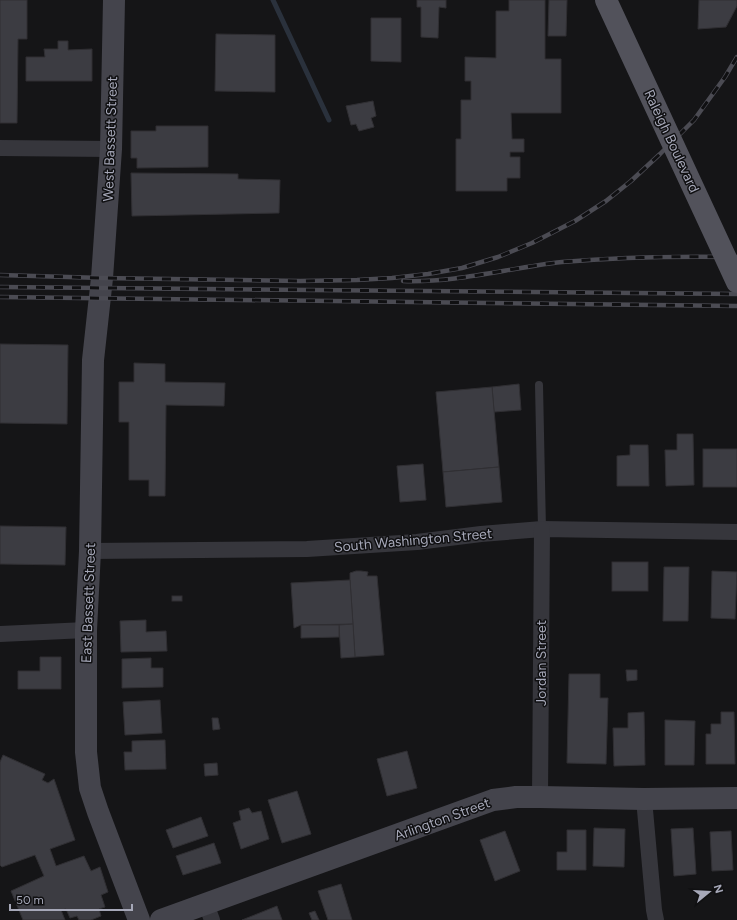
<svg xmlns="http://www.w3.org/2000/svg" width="737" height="920" font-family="Figtree,sans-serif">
<rect width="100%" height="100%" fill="#151517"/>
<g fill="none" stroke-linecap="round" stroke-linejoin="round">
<!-- stream -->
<polyline stroke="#2a313c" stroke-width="5" points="273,0 329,120"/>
</g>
<!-- building -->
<g fill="#3c3c42" stroke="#302f33">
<polygon points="0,0 27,0 27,39 18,39 17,123 0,123"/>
<polygon points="417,0 446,0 446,8 439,7 438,38 421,37 421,7 417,7"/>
<polygon points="509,0 545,0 545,59 561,59 561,113 511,113 512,139 524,139 524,152 510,152 510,157 520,157 520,178 507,178 507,191 456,191 456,139 461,139 461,100 471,100 471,81 465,81 465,57 496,58 496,11 509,11"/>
<polygon points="549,0 567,0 566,36 548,36"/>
<polygon points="699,0 737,0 737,6 726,27 698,29"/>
<polygon points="371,18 401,18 401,62 371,61"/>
<polygon points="216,34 275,35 275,92 215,91"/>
<polygon points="58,41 68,41 68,50 92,49 92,81 26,81 26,57 45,57 44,49 58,49"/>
<polygon points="373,101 376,116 371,118 374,127 359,131 356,124 351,125 346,106"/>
<polygon points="156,126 208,126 208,167 137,168 137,158 131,158 131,131 156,131"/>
<polygon points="131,173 238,174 238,179 280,180 279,213 132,216"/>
<polygon points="0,344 68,345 67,424 0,423"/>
<polygon points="134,363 165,364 165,382 225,383 224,406 166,405 165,496 149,496 149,480 129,480 129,422 119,422 119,382 134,382"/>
<polygon points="519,384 521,410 494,412 492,387"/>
<polygon points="492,387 499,467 443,472 436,392"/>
<polygon points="677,434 693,434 694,485 666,486 665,450 677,450"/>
<polygon points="630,445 648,445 649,486 617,486 617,456 630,455"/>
<rect x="703" y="449" width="34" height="38"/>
<polygon points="423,464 426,500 400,502 397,466"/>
<polygon points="499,467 502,502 446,507 443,472"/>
<polygon points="0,526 66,527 65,565 0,564"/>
<rect x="612" y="562" width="36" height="29"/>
<polygon points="664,567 689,567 688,621 663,621"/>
<polygon points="356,571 361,571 368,572 367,576 377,576 384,655 355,657 350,580 350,573"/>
<polygon points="712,571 737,572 735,619 711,618"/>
<polygon points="350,580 353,624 301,625 294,628 291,583"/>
<rect x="172" y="596" width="10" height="5"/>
<polygon points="146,620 146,632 166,631 167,651 121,652 120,621"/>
<polygon points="353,624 355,657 341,658 339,625"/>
<polygon points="301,625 339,625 339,637 301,638"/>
<polygon points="40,657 61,657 61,689 18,689 18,671 40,671"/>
<polygon points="151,658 151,668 163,668 163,687 122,688 122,659"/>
<polygon points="626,670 637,670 637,680 627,681"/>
<polygon points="569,674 600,674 600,698 608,698 606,764 567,763"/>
<polygon points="160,700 162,733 125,735 123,702"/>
<polygon points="644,712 645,765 614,766 613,728 628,728 628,713"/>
<polygon points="721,712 734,712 735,764 706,764 706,734 711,734 711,724 721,724"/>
<polygon points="212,718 218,718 220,729 213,730"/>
<polygon points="665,720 695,721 694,765 665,765"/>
<polygon points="165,740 166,769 125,770 124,752 132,752 132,741"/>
<polygon points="407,751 417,788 387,796 377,759"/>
<polygon points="3,755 45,774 42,780 48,783 54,779 75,840 50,849 56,866 84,856 91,871 100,867 108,892 101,895 105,907 99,909 101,916 91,920 79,920 77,916 70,918 66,909 61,910 65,920 23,920 11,891 44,876 35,855 2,867 0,865 0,762"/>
<polygon points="217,763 218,775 205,776 204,764"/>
<polygon points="297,791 311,834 282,843 268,800"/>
<polygon points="249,808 252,813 261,811 269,839 241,849 233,823 241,820 239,811"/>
<polygon points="201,817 208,836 173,848 166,830"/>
<polygon points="594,828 625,829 624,867 593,866"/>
<polygon points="693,828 696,874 674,876 671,829"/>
<polygon points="567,830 586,830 586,870 557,870 557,852 567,852"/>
<polygon points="505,831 520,871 495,881 480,840"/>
<polygon points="731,831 733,870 712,871 710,832"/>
<polygon points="214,843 221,863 183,875 176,856"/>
<polygon points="341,884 352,920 328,920 318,891"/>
<polygon points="277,906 282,920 242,920"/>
<polygon points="315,911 319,920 312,920 309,913"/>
</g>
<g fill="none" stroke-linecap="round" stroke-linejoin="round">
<!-- lane -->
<polyline stroke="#36363c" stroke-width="8" points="539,385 542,529"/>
<!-- street -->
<g stroke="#36363c" stroke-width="16">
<polyline points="0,148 111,149"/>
<polyline points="90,551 307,549 417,542 481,534 542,529 737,532"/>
<polyline points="0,634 86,630"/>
<polyline points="540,797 542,529"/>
<polyline points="644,799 654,910 656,920"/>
<polyline points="206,904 212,920"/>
</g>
<!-- secondary -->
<g stroke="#44444c" stroke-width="22">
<polyline points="114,0 111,149 102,278 93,360 90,551 86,630 86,752 90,788 98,812 139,920"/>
<polyline points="161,920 493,800 516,797 540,797 644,799 737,798"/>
</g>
<!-- rail casing -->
<g stroke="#4b4b53" stroke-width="4.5">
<g id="rail">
<polyline points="0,275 102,278 300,281 357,280 392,278 428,274 462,268 498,257 532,243 575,221 606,201 631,181 660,154 694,120 725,77 737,57"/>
<path d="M403,281C457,283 508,268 562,262C620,257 679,256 737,257"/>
<polyline points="0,287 737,294"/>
<polyline points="0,297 737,306"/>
</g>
</g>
<!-- rail -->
<use href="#rail" stroke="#101012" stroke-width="3" stroke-dasharray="9" stroke-linecap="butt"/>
<!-- primary-bridge -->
<polyline stroke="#52525b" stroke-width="22" points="606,0 737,282"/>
</g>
<g text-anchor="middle" stroke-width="3" stroke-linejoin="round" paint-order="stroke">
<!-- street labels -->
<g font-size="14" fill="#a6a8b8" stroke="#101012">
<text transform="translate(110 139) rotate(-88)" y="5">West Bassett Street</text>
<text transform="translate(672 141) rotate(65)" y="5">Raleigh Boulevard</text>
<text transform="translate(413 540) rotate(-5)" y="5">South Washington Street</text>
<text transform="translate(88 603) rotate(-88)" y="5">East Bassett Street</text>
<text transform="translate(541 663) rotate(-90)" y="5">Jordan Street</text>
<text transform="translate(442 819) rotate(-20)" y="5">Arlington Street</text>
</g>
</g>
<!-- north arrow -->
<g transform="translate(709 892) rotate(72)" stroke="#101012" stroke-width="3" paint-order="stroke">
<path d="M0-3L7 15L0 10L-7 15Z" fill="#a6a8b8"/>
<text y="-6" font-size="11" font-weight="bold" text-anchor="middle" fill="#a6a8b8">N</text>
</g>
<!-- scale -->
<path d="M10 904v6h122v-6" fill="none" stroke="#a6a8b8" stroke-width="2"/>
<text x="16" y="904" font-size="12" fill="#a6a8b8" stroke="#101012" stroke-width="3" paint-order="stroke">50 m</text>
</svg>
